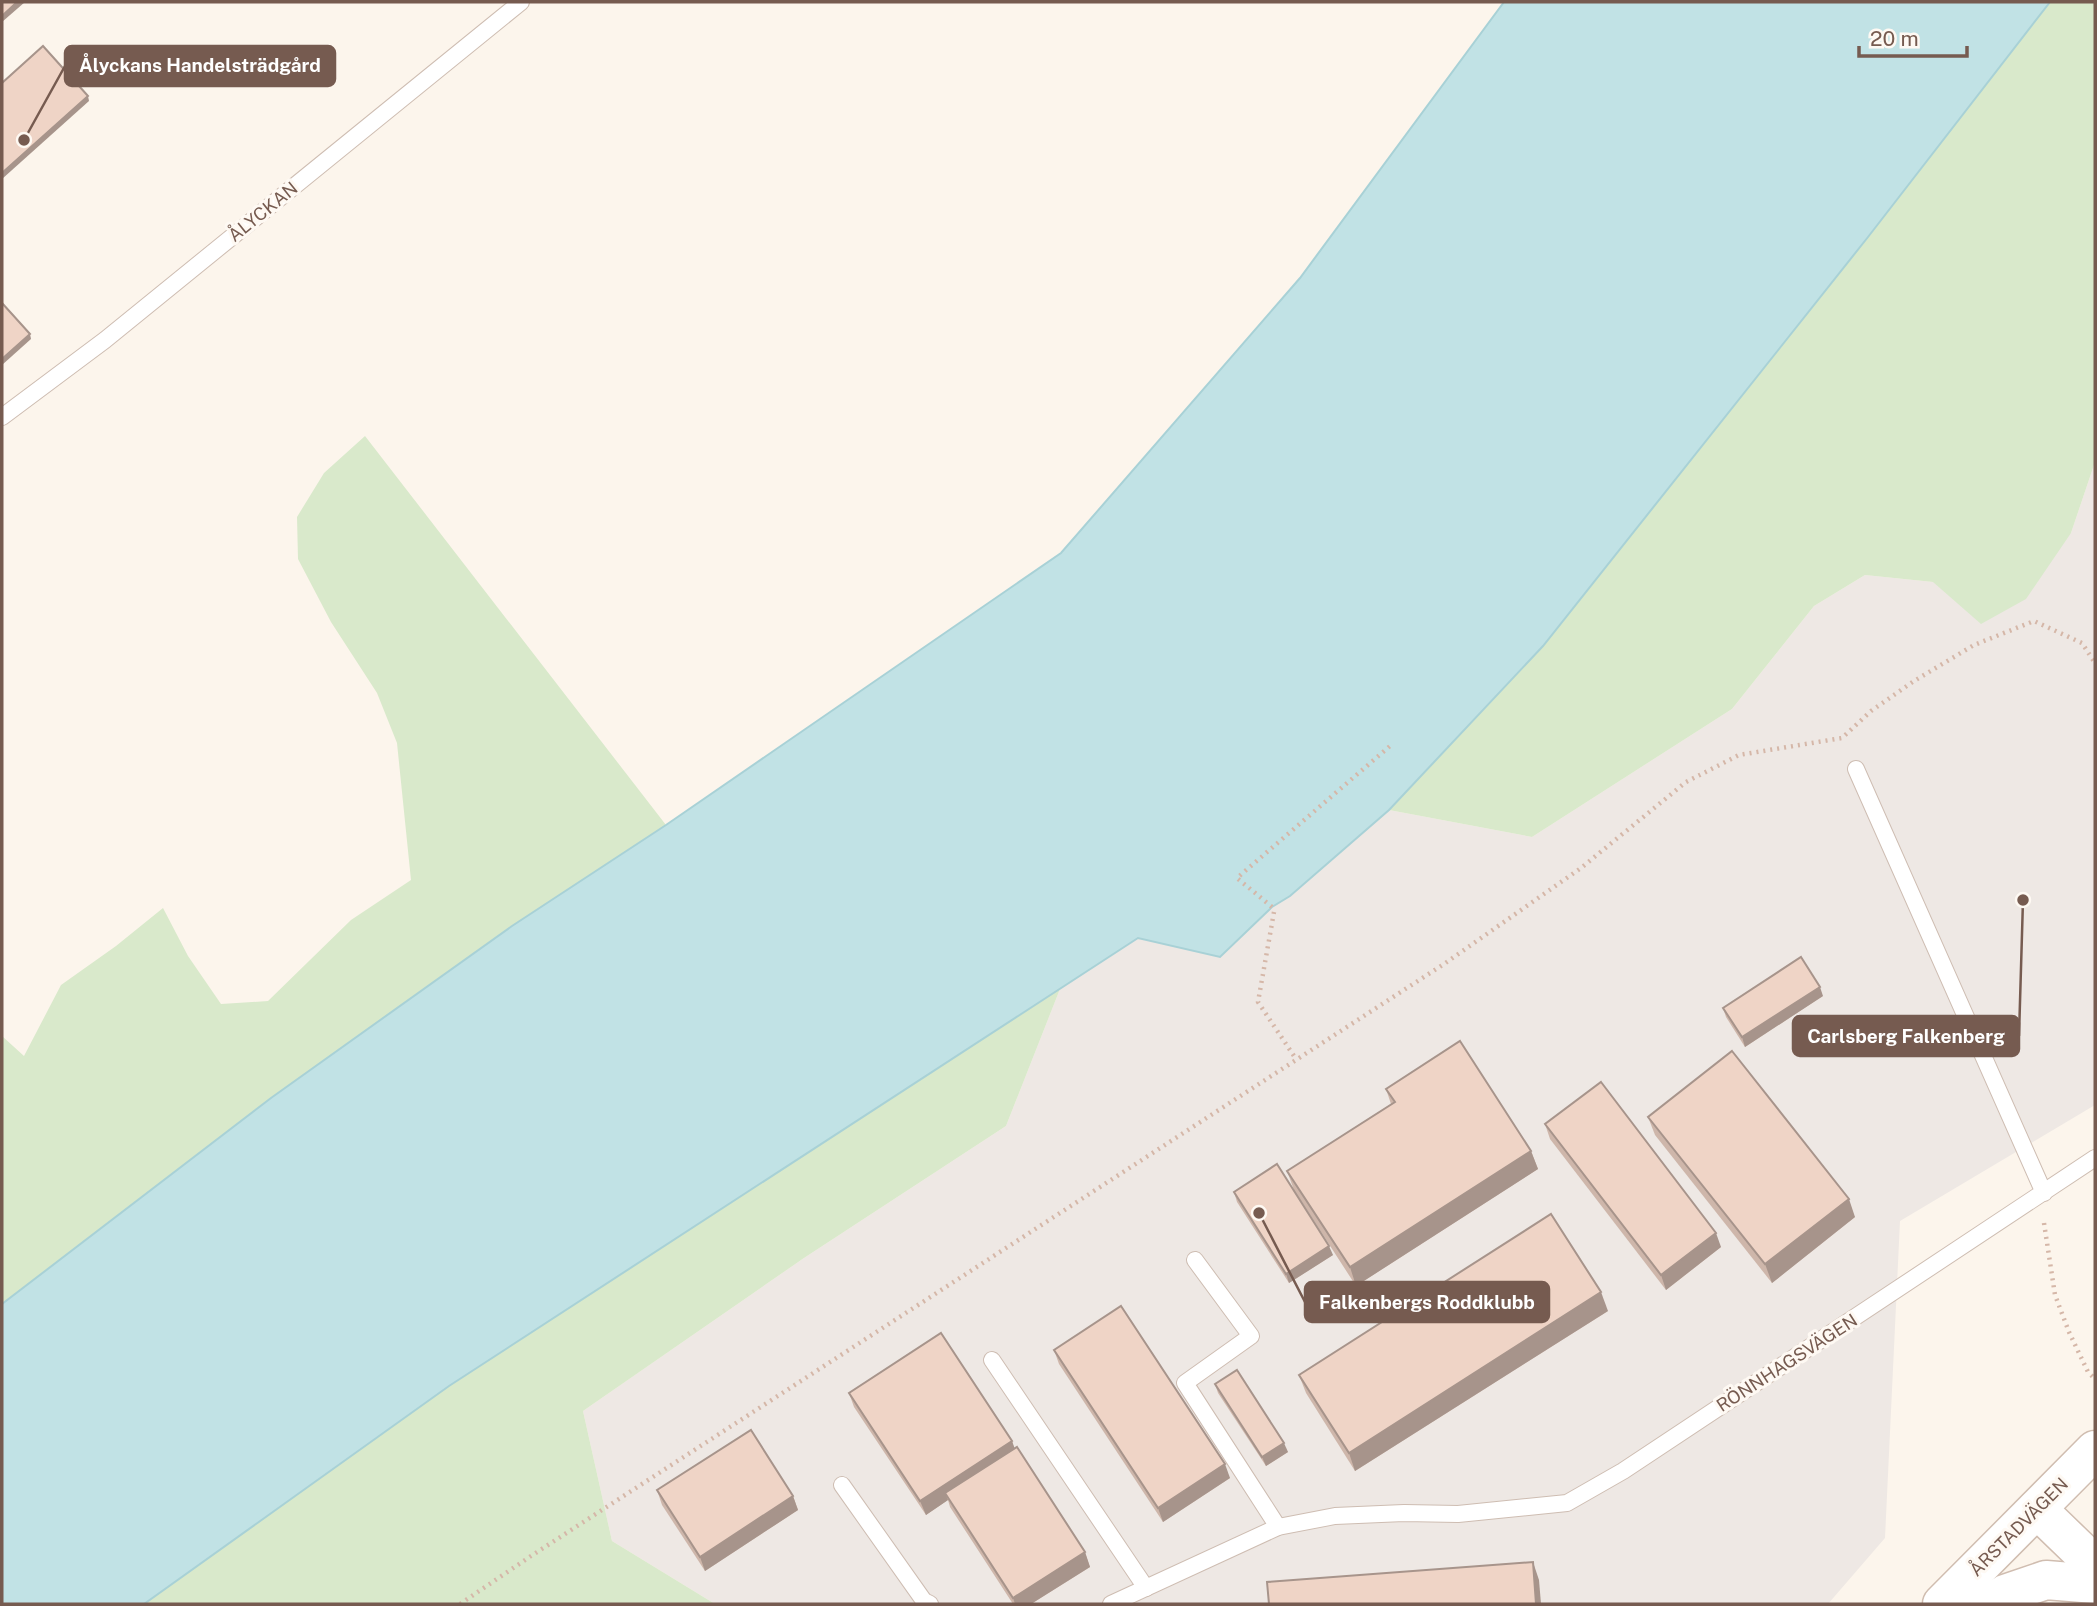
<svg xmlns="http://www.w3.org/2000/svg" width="2097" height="1606" font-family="'Public Sans',sans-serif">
<rect width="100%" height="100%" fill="#fcf5ec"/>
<!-- industrial -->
<polygon fill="#eee8e4" points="2095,462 2095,1105 1900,1221 1885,1538 1828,1604 715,1604 612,1541 583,1411 804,1258 1006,1126 1060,989 1139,938 1220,956 1272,907 1290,896 1389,810 1532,837 1732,709 1814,606 1865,575 1933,582 2071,533"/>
<!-- green -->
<g fill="#d9e9cb">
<polygon points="2050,2 2095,2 2095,462 2071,533 2026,599 1981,624 1933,582 1865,575 1814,606 1732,709 1532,837 1389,810 1543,646 1868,237"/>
<polygon points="365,436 666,825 512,926 271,1098 2,1304 2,1036 24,1056 61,985 116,946 163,908 188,956 221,1004 268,1001 351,920 411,880 397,743 377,693 331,622 298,559 297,517 324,473"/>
<polygon points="1060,989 1006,1126 804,1258 583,1411 612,1541 715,1604 144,1604 449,1386"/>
</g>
<!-- water -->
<polygon fill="#c1e2e5" stroke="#a8d1d6" stroke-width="2" points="1504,2 2050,2 1868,237 1543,646 1389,810 1290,896 1272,907 1220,957 1138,938 449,1386 144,1604 2,1604 2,1304 271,1098 512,926 666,825 1061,553 1300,278"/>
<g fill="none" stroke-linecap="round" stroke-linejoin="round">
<!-- lane casing -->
<g stroke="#cebdb2" stroke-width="18">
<g id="lane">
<polyline points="2,417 105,340 521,2"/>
<polyline points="1856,769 2044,1193"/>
<polyline points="1195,1260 1251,1336 1185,1383 1278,1527"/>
<polyline points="992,1360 1146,1588"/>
<polyline points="842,1485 924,1601 930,1604"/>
<polyline points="1111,1604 1278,1527 1335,1516 1404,1513 1458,1514 1567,1503 1623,1471 2095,1158"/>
</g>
</g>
<!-- secondary casing -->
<g stroke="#d0bdb0" stroke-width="41">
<g id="secondary">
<polyline points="2037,1509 2095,1565"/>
<polyline points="1942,1604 2095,1450"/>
<polyline points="1989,1604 2005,1594 2046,1580 2095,1584"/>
</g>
</g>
<!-- path -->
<g stroke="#d5b7a8" stroke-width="4.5" stroke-dasharray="2 5" stroke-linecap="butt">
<polyline points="1272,907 1237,878 1390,746"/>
<polyline points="1274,912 1258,1002 1296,1059"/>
<polyline points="2044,1223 2055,1295 2069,1332 2088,1372 2095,1379"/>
<polyline points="460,1604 531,1556 1444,964 1581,868 1686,782 1739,755 1842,738 1871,711 1914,681 1974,645 2034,621 2082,643 2095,663"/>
</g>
<!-- lane -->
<use href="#lane" stroke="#fff" stroke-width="16"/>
<!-- secondary -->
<use href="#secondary" stroke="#fff" stroke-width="38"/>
</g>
<!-- wall -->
<g fill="#ceb6aa">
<polygon points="1823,996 1745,1047 1726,1017 1723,1008"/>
<polygon points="1386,1089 1531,1151 1538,1169 1356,1286 1294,1190 1287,1171 1391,1104"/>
<polygon points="1648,1117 1855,1217 1772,1283 1655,1135"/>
<polygon points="1545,1124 1721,1247 1666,1290 1550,1139"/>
<polygon points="1234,1192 1333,1255 1289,1283 1237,1202"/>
<polygon points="1608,1311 1355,1471 1306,1393 1299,1375"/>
<polygon points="1054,1350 1230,1478 1163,1522 1059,1364"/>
<polygon points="1215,1384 1288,1452 1266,1466 1218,1393"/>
<polygon points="849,1393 1012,1441 1014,1448 1085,1552 1090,1567 1031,1604 1013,1604 950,1507 948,1500 926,1515 854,1407"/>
<polygon points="657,1490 793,1496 798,1510 705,1571 662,1505"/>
</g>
<!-- shaded-wall -->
<g fill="#a7948b">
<polygon points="17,2 25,2 2,22 2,16"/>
<polygon points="88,96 89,101 2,179 2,173"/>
<polygon points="30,334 31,339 2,365 2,359"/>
<polygon points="1820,987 1823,996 1745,1047 1742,1037"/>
<polygon points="1531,1151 1538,1169 1356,1286 1350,1267"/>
<polygon points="1849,1199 1855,1217 1772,1283 1765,1264"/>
<polygon points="1716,1233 1721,1247 1666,1290 1661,1275"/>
<polygon points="1329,1246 1333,1255 1289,1283 1286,1274"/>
<polygon points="1601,1292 1608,1311 1355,1471 1349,1453"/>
<polygon points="1012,1441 1017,1455 945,1493 948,1500 926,1515 920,1501"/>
<polygon points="1284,1443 1288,1452 1266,1466 1262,1457"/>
<polygon points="1225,1464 1230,1478 1163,1522 1158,1508"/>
<polygon points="793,1496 798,1510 705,1571 700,1557"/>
<polygon points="1085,1552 1090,1567 1031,1604 1015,1604 1013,1598"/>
<polygon points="1533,1562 1539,1580 1541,1604 1536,1604"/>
</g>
<!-- building -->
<g fill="#efd4c6" stroke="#a7948b" stroke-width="2">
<polygon points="2,2 17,2 2,16"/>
<polygon points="43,46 88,96 2,173 2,83"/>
<polygon points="2,303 30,334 2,359"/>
<polygon points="1801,957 1820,987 1742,1037 1723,1008"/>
<polygon points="1460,1041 1531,1151 1350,1267 1287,1171 1395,1102 1386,1089"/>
<polygon points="1732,1051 1849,1199 1765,1264 1648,1117"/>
<polygon points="1601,1082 1716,1233 1661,1275 1545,1124"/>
<polygon points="1277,1164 1329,1246 1286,1274 1234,1192"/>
<polygon points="1551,1214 1601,1292 1349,1453 1299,1375"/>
<polygon points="1121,1306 1225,1464 1158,1508 1054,1350"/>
<polygon points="941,1333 1012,1441 920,1501 849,1393"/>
<polygon points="1237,1370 1284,1443 1262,1457 1215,1384"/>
<polygon points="751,1430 793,1496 700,1557 657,1490"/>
<polygon points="1017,1447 1085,1552 1013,1598 945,1493"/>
<polygon points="1533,1562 1536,1604 1269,1604 1267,1582"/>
</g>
<g text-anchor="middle" stroke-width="6" stroke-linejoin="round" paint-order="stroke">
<!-- street labels -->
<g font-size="18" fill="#765b50" stroke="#fef9f3">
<text transform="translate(263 212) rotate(-39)" y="6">ÅLYCKAN</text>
<text transform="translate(1787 1363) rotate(-33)" y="6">RÖNNHAGSVÄGEN</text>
<text transform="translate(2019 1527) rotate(-45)" y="6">ÅRSTADVÄGEN</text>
</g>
</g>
<!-- callouts -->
<path fill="none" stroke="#765b50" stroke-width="2.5" d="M24 140L65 66M2023 900L2019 1036M1259 1213L1305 1302"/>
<g fill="#765b50" stroke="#fef9f3" stroke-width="2.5">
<circle cx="24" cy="140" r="7"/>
<circle cx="2023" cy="900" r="7"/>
<circle cx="1259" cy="1213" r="7"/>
</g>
<g fill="#765b50" stroke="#765b50" stroke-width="2.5">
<rect x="65" y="46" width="270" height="40" rx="7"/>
<rect x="1793" y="1016" width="226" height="40" rx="7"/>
<rect x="1305" y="1282" width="244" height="40" rx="7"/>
</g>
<g font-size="19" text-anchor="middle" font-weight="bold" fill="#fff">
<text x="200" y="72">Ålyckans Handelsträdgård</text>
<text x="1906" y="1043">Carlsberg Falkenberg</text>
<text x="1427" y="1309">Falkenbergs Roddklubb</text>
</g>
<!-- border -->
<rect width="2097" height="1606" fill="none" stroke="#765b50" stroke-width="7"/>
<!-- scale -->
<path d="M1859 46v10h108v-10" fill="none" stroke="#765b50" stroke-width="3.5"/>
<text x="1870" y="46" font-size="21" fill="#765b50" stroke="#fef9f3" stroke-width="5" paint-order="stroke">20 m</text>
</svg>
